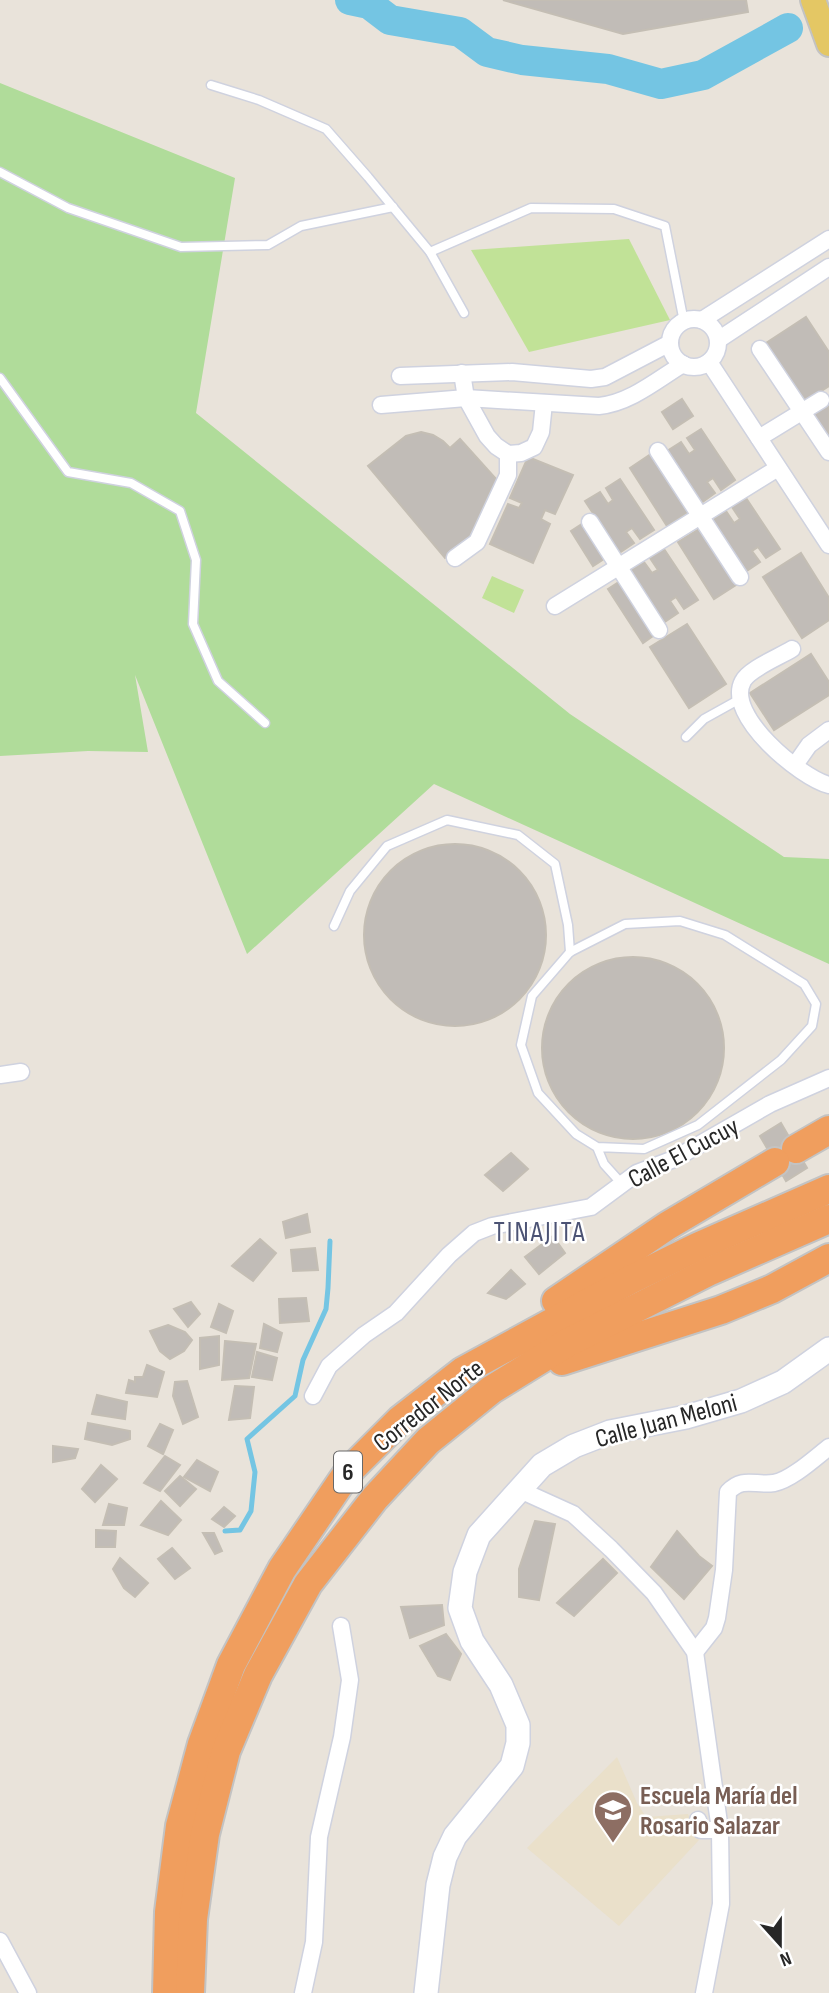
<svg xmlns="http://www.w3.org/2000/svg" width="829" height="1993" font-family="'Sofia Sans Condensed',sans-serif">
<rect width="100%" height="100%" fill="#e9e3da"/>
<!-- education -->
<polygon fill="#eae0ca" points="617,1757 637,1803 646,1817 688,1814 699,1840 619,1926 527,1848"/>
<!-- green -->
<polygon fill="#b0dc9a" points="0,83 235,178 196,413 570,714 784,857 829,859 829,964 434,784 247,954 135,675 148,752 88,751 0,756"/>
<!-- pitch -->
<g fill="#c1e297">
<polygon points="629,239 670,320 529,352 471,250"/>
<polygon points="492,576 524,590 514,613 482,598"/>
</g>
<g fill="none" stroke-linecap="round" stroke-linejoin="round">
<!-- stream -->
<polyline stroke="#74c5e3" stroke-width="5" points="225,1531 240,1530 251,1511 255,1472 247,1439 295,1396 303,1360 326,1309 328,1288 330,1241"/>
<!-- river -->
<polyline stroke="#74c5e3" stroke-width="30" points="350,0 369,4 390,20 460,32 487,52 522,60 608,69 661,84 703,75 788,28"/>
</g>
<!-- building -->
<g fill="#c1bcb7" stroke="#c4beb4" stroke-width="2">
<polygon points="503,0 746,0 748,12 623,34"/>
<polygon points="806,317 829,352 829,386 804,402 766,343"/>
<polygon points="682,399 693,416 673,429 662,412"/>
<polygon points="829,400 829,442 810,412"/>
<polygon points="701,429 735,480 721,490 713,478 707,482 715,493 701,503 667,451 681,442 689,454 695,450 687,438"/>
<polygon points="421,432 433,435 443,441 450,448 460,439 496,479 468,541 445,558 368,466 406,436"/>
<polygon points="651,454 688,512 667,526 630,468"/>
<polygon points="528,457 573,475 555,514 545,510 541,519 550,524 533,563 490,544 508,504 519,508 522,503 510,498"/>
<polygon points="620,479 654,530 640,539 632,528 626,532 634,543 619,553 585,501 600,492 608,504 613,500 606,488"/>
<polygon points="746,498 780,549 766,558 758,547 752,551 760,562 745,572 711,520 726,511 734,523 740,519 732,507"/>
<polygon points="582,524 604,559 593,566 571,531"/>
<polygon points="699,529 736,585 714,599 678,542"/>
<polygon points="664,549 698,600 684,609 676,597 670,601 678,613 663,623 629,571 644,562 652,573 658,570 650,558"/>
<polygon points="801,553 829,598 829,620 802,638 763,577"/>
<polygon points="619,582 653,636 643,643 608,589"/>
<polygon points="687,624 726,684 689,708 650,647"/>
<polygon points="811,654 829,682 829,695 774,730 750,693"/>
<circle cx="455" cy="935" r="91"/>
<circle cx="633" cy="1048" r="91"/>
<polygon points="781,1123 807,1168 786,1181 760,1136"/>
<polygon points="511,1153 528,1169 503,1191 485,1175"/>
<polygon points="307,1214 310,1232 286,1238 283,1222"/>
<polygon points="553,1236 565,1253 539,1274 525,1257"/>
<polygon points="260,1239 276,1253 253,1281 232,1266"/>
<polygon points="315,1248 318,1270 293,1271 291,1250"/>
<polygon points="511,1270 525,1284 506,1299 488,1293"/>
<polygon points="306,1298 309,1321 280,1323 279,1299"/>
<polygon points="191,1302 200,1314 188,1327 174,1309"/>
<polygon points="219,1304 233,1311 226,1333 211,1327"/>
<polygon points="264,1324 282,1333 277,1352 260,1348"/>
<polygon points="168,1325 185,1332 192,1340 184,1351 170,1359 160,1351 150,1331"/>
<polygon points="219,1336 219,1365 200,1369 200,1338"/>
<polygon points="225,1341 256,1344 249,1378 222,1380"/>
<polygon points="257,1352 277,1358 272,1380 252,1377"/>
<polygon points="147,1365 164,1372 157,1397 126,1393 129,1380 135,1382 135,1377 143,1377"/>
<polygon points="187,1381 198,1417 183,1424 173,1396 175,1382"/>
<polygon points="235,1386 254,1387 250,1418 229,1420"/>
<polygon points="97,1395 127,1402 125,1419 92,1414"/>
<polygon points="88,1423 130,1431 130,1439 112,1445 85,1439"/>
<polygon points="160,1424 173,1430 163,1454 148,1446"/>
<polygon points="53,1446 78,1449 75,1458 53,1462"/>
<polygon points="165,1456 180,1465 160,1491 144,1483"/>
<polygon points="197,1460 218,1472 210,1491 184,1477"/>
<polygon points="101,1465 117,1479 95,1502 82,1489"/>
<polygon points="180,1476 196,1489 180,1506 165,1491"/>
<polygon points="161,1501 181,1520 168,1535 141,1525"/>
<polygon points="109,1504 127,1508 124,1525 103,1525"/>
<polygon points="224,1507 235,1516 224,1527 212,1519"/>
<polygon points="535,1521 555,1524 539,1600 519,1597 519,1569"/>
<polygon points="96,1530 116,1531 115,1547 96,1547"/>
<polygon points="677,1531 699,1556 712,1566 684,1599 651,1567"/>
<polygon points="203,1533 214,1533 222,1551 215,1554"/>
<polygon points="172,1548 190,1568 175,1579 158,1559"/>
<polygon points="120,1558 148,1583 135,1597 124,1588 113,1569"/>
<polygon points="603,1559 617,1573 574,1616 557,1603"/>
<polygon points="442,1605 444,1625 410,1638 401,1607"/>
<polygon points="446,1634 461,1654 450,1680 438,1676 420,1646"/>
</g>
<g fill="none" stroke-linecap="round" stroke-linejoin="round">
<!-- lane casing -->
<g stroke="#cfd2df" stroke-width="11">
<g id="lane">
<polyline points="211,85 259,100 326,129 368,177 430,252 464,313"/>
<polyline points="0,172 68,208 181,247 268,245 301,226 393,207"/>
<polyline points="430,252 531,208 614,209 665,226 684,322"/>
<polyline points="0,378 68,472 131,483 180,511 196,560 193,624 218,681 265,723"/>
<polyline points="686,737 704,719 740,699"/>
<polyline points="334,926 350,891 387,846 447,820 518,835 555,864 568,925 570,952"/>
<polyline points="597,1147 644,1149 698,1125 781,1060 812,1026 816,1004 804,984 725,935 680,921 625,924 570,952 532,996 521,1045 538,1093 576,1134 597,1147 604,1164 622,1184"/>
</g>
</g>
<!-- street casing -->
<g stroke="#cfd2df" stroke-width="19">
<g id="street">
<circle cx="694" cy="343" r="24"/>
<polyline points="702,320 829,239"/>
<polyline points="718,340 829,267"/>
<polyline points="760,349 829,452"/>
<polyline points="709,362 829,545"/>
<polyline points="462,373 466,398 487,436 496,446 508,454 521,453 534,447 541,432 544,403"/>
<polyline points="400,376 512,372 591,379 605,377 670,343"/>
<path d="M381,405L466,398L599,406C630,403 657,380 683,364"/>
<polyline points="759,438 821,400"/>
<polyline points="658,451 740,577"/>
<polyline points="590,522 659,630"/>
<polyline points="455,558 477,542 508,475 508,454"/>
<polyline points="555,606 778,468"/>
<path d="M792,649C779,657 749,669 743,681C724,715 801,778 829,785"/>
<polyline points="795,765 809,745 829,730"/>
<polyline points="0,1075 21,1072"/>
<polyline points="313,1396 329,1366 364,1335 396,1313 449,1255 474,1233 492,1226 591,1207 637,1173 674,1159 770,1104 829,1078"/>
<polyline points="520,1490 573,1514 611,1549 654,1593 695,1652 720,1830 721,1904 704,1993"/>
<path d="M695,1652L714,1628L717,1618L724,1570L728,1492C743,1476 755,1486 774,1483C791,1480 815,1458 829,1447"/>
<polyline points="698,1820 701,1830 720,1830"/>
<polyline points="0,1941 28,1993"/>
<polyline points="303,1993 314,1942 319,1837 342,1737 350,1680 341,1626"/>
</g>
</g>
<!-- secondary casing -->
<g stroke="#cfd2df" stroke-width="26">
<polyline id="secondary" points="426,1993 438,1885 445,1857 455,1836 512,1766 518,1743 518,1725 501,1685 472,1641 460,1608 465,1572 479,1535 542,1465 574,1446 610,1432 686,1417 741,1401 783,1382 829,1349"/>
</g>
<!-- primary casing -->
<g stroke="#c3c3c3" stroke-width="28">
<polyline id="primary" points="813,0 829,44"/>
</g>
<!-- highway casing -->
<g stroke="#c3c3c3" stroke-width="32">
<g id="highway">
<polyline points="796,1149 829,1130"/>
<polyline points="556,1301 667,1226 775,1162"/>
<polyline points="562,1361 721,1310 772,1289 829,1258"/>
<polyline points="167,1993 169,1912 180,1826 202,1744 231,1665 282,1569 348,1472 400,1420 463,1371 630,1280 697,1247 829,1189"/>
<polyline points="190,1993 193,1919 205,1834 226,1751 258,1675 308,1584 375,1498 428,1441 491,1390 567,1343 708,1272 829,1219"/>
</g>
</g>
<!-- lane -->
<use href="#lane" stroke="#fff" stroke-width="8"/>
<!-- street -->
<use href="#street" stroke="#fff" stroke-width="16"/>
<!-- secondary -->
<use href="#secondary" stroke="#fff" stroke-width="23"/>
<!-- primary -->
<use href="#primary" stroke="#e4c764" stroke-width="24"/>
<!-- highway -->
<use href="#highway" stroke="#f09e5e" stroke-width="28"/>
</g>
<!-- icons -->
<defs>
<g id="school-pin" transform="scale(2.0125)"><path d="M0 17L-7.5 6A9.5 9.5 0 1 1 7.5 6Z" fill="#8d6e63" stroke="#fff"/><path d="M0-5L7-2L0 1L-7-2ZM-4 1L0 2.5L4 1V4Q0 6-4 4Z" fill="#fff"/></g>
</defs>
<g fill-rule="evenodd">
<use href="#school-pin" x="613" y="1810"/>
</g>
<g text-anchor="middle" stroke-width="5" stroke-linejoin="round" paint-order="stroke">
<!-- shield labels -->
<rect fill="#fff" stroke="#686868" stroke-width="2" x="334" y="1451.5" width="28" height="41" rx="5"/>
<g font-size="24" font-weight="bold" fill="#272727">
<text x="348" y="1480">6</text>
</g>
<!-- street labels -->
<g font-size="26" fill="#272727" stroke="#fff">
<text transform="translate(683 1152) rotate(-28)" y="9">Calle El Cucuy</text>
<text transform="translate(428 1405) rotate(-38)" y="9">Corredor Norte</text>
<text transform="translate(666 1420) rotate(-15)" y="9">Calle Juan Meloni</text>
</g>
<!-- education labels -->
<g font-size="26" font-weight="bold" fill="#785e54" stroke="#fff" text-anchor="start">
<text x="640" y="1804">Escuela María del<tspan x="640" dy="30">Rosario Salazar</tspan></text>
</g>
<!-- neighbourhood labels -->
<g font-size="28" letter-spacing="2" fill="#4c5374" stroke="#fff">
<text x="540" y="1241">TINAJITA</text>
</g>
</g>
<!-- north arrow -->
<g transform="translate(780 1944) rotate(159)" stroke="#ffffff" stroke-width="5" paint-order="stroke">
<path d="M0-5L12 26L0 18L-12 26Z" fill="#272727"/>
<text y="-10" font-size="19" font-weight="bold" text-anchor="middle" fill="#272727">N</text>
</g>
</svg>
